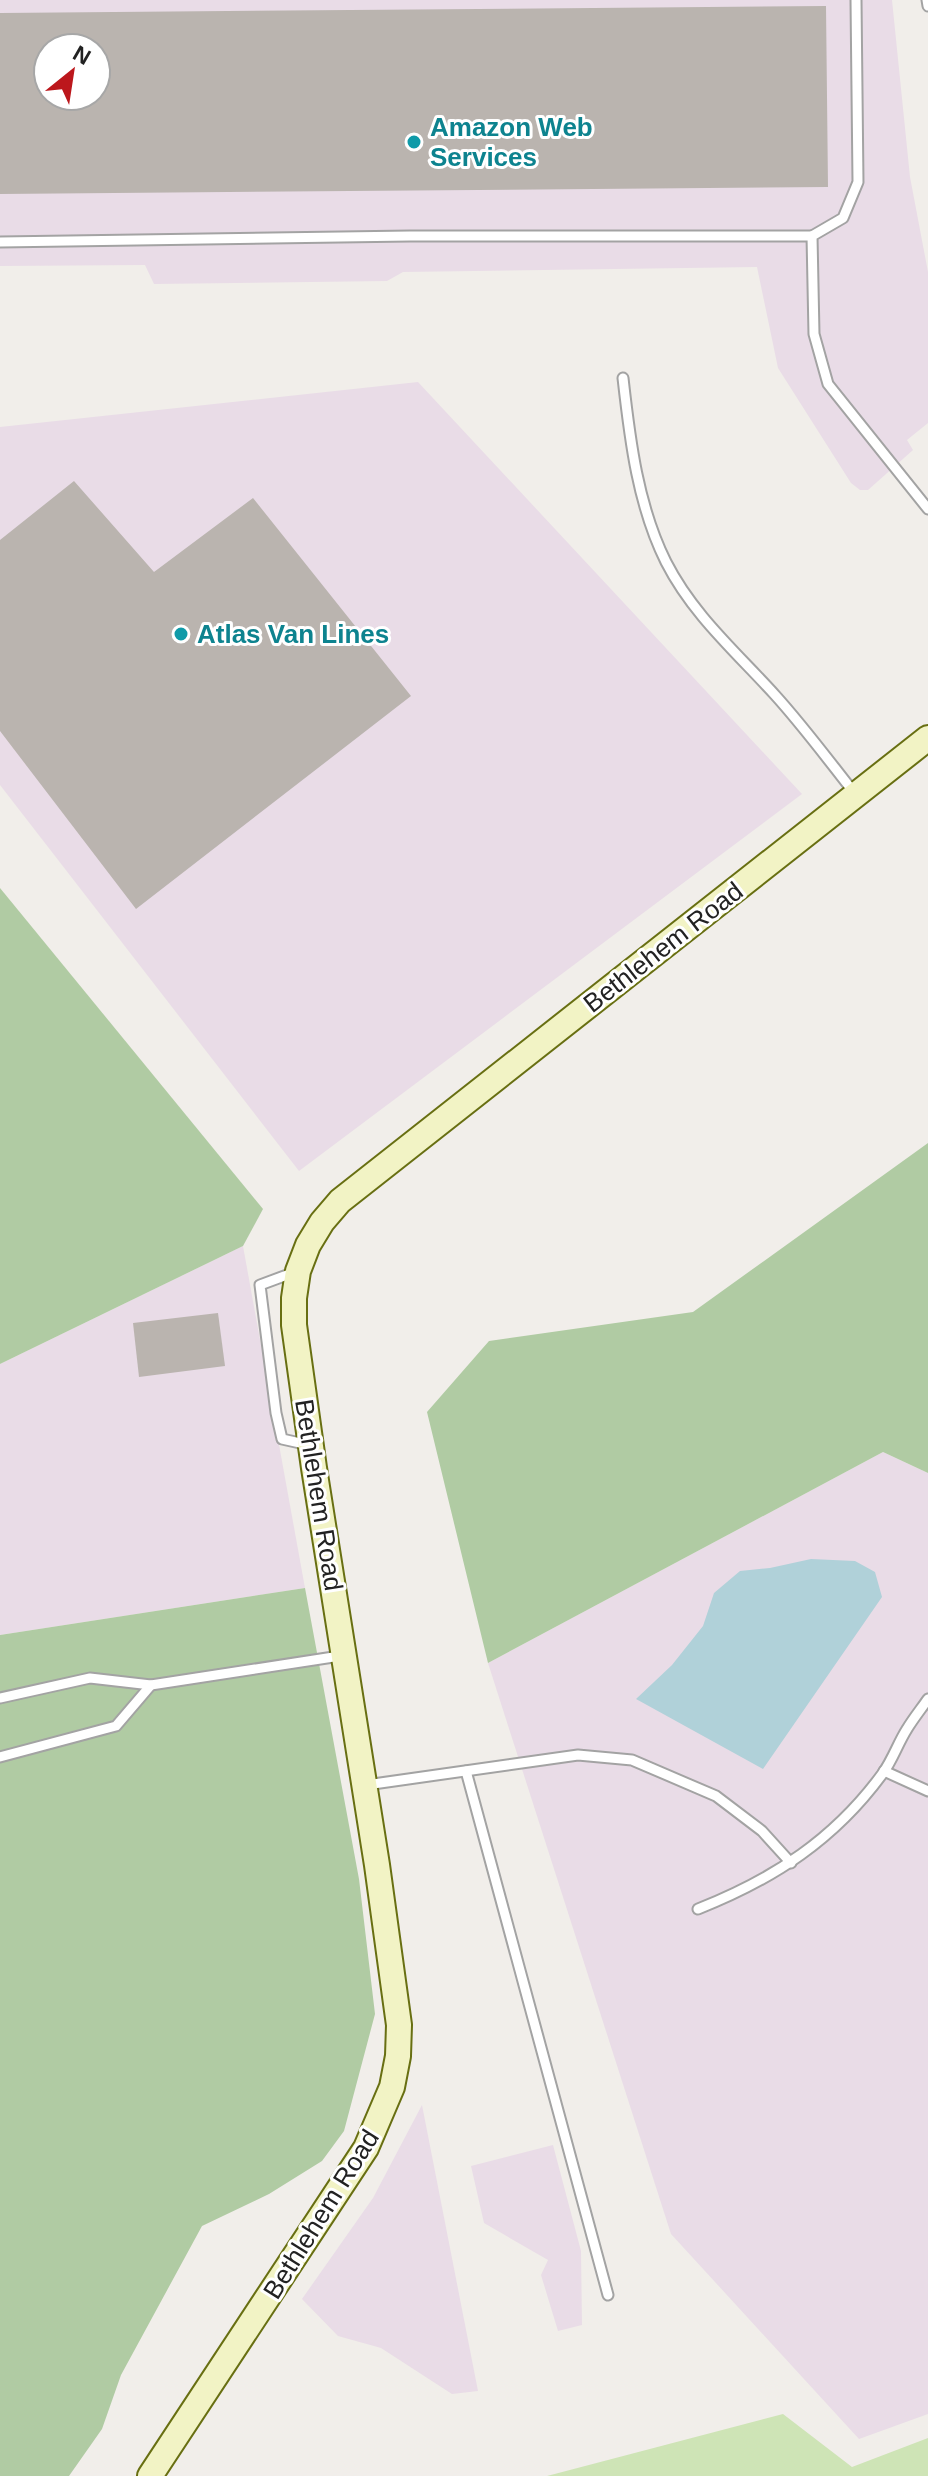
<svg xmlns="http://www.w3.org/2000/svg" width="928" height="2476" font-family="Helvetica,sans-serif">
<rect width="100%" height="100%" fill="#f1eeea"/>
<!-- industrial -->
<g fill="#e9dce7" fill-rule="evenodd">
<path d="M0,0H892L910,177L928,272V423L907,440L913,450L868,490H860L851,483L778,368L757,267L403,272L387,281L154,284L145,265L0,266ZM48,48H96V96H48Z"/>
<polygon points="418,382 802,794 299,1171 0,785 0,427"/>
<polygon points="243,1246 305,1588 0,1635 0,1364"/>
<polygon points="883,1452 928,1473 928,2414 859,2439 671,2234 488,1663"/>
<polygon points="422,2105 478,2391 452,2394 381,2348 338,2336 302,2299 373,2198"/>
<polygon points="553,2145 581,2251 582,2325 558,2331 541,2275 548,2260 484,2223 471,2166"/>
</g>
<!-- grass -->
<polygon fill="#cee4b6" points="783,2414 852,2467 928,2438 928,2476 547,2476"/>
<!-- forest -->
<g fill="#b0cba3">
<polygon points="0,888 263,1209 243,1246 0,1364"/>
<polygon points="928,1143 928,1473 883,1452 488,1663 427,1412 489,1341 693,1312"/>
<polygon points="305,1588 359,1879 375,2014 344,2131 322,2161 269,2194 202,2226 121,2375 102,2429 69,2476 0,2476 0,1635"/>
</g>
<!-- water -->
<polygon fill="#b0d1d9" points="811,1559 855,1561 875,1572 882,1597 763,1769 636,1699 672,1665 703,1626 714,1593 740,1571 770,1568"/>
<!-- building -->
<g fill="#bab4af" fill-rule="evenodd">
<path d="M826,6L828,187L0,194V13ZM48,48H96V96H48Z"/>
<polygon points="74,481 154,572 253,498 411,696 136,909 0,731 0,540"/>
<polygon points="218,1313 225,1366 139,1377 133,1323"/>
</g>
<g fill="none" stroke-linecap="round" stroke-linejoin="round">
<!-- lane casing -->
<g stroke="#a3a3a3" stroke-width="13">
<g id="lane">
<polyline points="856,0 858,182 843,218 812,236 814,334 828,384 928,509"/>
<polyline points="927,0 928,6"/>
<polyline points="0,242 410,236 812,236"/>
<path d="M623,378C630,441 638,506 666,562C693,615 736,652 775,695C804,727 829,761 856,795"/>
<polyline points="295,1272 260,1285 276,1413 282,1439 309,1445"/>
<polyline points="0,1698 90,1678 151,1685 340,1656"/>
<polyline points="0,1757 116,1726 151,1685"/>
<polyline points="466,1771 608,2295"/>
<polyline points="884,1771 928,1791"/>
<polyline points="366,1785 578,1755 632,1760 716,1796 762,1831 791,1863"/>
<path d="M698,1909C774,1879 835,1839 883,1773C893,1759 898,1743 907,1729C913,1719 921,1709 928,1699"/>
</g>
</g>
<!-- secondary casing -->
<g stroke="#686f12" stroke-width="28">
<polyline id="secondary" points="150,2476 366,2148 392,2087 398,2056 399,2025 377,1865 314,1468 294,1325 294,1298 298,1271 308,1245 322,1222 340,1201 928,738"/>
</g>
<!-- lane -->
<use href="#lane" stroke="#fff" stroke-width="9"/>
<!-- secondary -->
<use href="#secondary" stroke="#f2f3c5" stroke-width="24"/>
</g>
<!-- markers -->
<g fill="#0f9aa8" stroke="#fff" stroke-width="3">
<circle cx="414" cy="142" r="8"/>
<circle cx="181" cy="634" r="8"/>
</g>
<g text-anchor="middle" stroke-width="6" stroke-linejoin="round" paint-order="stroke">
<!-- culture labels -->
<g font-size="26" font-weight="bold" fill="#0d838f" stroke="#fff" text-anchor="start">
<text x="430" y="136">Amazon Web<tspan x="430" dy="30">Services</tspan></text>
<text x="197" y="643">Atlas Van Lines</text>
</g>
<!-- street labels -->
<g font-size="26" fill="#222" stroke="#fff">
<text transform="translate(663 947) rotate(-38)" y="9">Bethlehem Road</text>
<text transform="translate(319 1495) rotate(81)" y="9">Bethlehem Road</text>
<text transform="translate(321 2214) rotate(-58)" y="9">Bethlehem Road</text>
</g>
</g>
<!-- north arrow -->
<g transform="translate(72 72) rotate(30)"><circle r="38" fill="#ffffff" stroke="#a7a7a7" stroke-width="2"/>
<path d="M0-6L14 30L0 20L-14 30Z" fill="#bc171c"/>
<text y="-12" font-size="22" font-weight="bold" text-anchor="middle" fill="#222222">N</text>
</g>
</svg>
